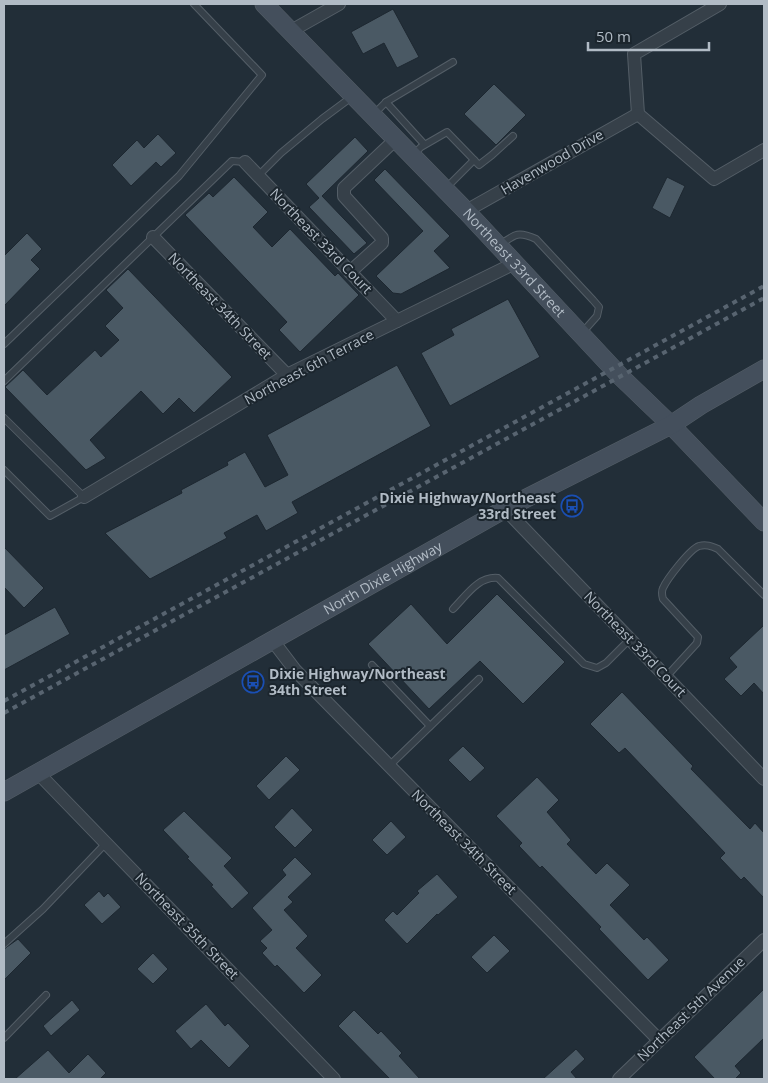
<svg xmlns="http://www.w3.org/2000/svg" width="768" height="1083" font-family="'Open Sans',sans-serif">
<rect width="100%" height="100%" fill="#222e38"/>
<!-- building -->
<g fill="#4a5964" stroke="#1d2730">
<polygon points="393,9 419,57 397,68 384,43 363,54 351,32"/>
<polygon points="494,84 526,115 496,145 464,114"/>
<polygon points="158,134 176,153 161,167 156,162 131,186 112,165 137,140 144,148"/>
<polygon points="355,137 368,151 322,196 367,243 354,254 309,207 319,198 306,184"/>
<polygon points="385,169 450,236 434,251 450,268 401,294 393,293 376,276 423,231 374,180"/>
<polygon points="234,177 268,212 253,227 272,247 290,229 335,276 338,273 359,295 300,352 279,330 287,322 185,215 209,193 213,197"/>
<polygon points="667,177 685,186 670,218 652,208"/>
<polygon points="27,233 42,249 31,260 40,269 4,306 4,256"/>
<polygon points="128,269 232,377 194,413 179,398 163,414 141,391 90,440 106,458 86,470 5,387 23,370 47,395 95,350 101,357 119,340 105,326 123,308 106,290"/>
<polygon points="508,299 540,357 450,406 421,353 454,335 451,329"/>
<polygon points="397,365 431,426 292,502 298,513 266,531 257,515 224,533 227,538 150,579 105,533 182,493 181,490 228,465 227,462 245,452 265,487 288,475 267,435"/>
<polygon points="4,547 44,588 24,608 4,587"/>
<polygon points="497,594 565,662 523,704 480,661 429,709 368,644 411,604 447,644"/>
<polygon points="55,607 70,634 4,670 4,635"/>
<polygon points="764,625 764,694 754,683 741,696 724,679 737,667 729,658"/>
<polygon points="622,692 693,766 691,769 750,829 755,823 764,833 764,898 744,877 741,880 720,858 725,853 625,748 619,753 590,724"/>
<polygon points="463,746 485,768 470,782 448,760"/>
<polygon points="286,756 300,770 269,800 256,786"/>
<polygon points="537,777 559,800 547,812 571,840 567,844 596,874 607,863 630,885 610,905 644,940 647,937 669,960 648,980 599,929 601,927 542,866 540,868 519,846 522,843 496,816"/>
<polygon points="292,808 313,830 295,848 274,827"/>
<polygon points="184,811 232,858 224,866 249,893 232,909 211,886 213,885 187,858 189,857 163,830"/>
<polygon points="391,821 406,837 387,855 372,840"/>
<polygon points="295,857 312,874 288,897 293,902 284,910 308,936 296,948 322,975 304,993 277,965 275,967 262,953 267,948 260,941 272,930 252,908 286,875 282,870"/>
<polygon points="437,874 458,897 438,915 437,914 407,944 384,920 393,911 397,915 419,893 417,891"/>
<polygon points="99,891 104,897 108,893 121,907 102,924 84,905"/>
<polygon points="494,935 510,951 487,973 471,957"/>
<polygon points="18,939 31,953 4,980 4,949"/>
<polygon points="153,953 168,969 153,984 137,969"/>
<polygon points="764,989 764,1038 735,1066 741,1073 735,1079 715,1079 694,1057"/>
<polygon points="72,1000 80,1010 51,1036 43,1026"/>
<polygon points="206,1004 225,1026 228,1023 250,1046 229,1068 201,1040 191,1049 175,1031"/>
<polygon points="354,1010 378,1034 381,1031 402,1053 399,1056 420,1079 390,1079 338,1026"/>
<polygon points="576,1049 585,1059 571,1072 577,1079 543,1079"/>
<polygon points="48,1050 69,1073 88,1054 106,1073 100,1079 15,1079"/>
</g>
<g fill="none" stroke-linecap="round" stroke-linejoin="round">
<!-- lane casing -->
<g stroke="#545e67" stroke-width="8">
<g id="lane">
<polyline points="386,102 453,62"/>
<polyline points="374,114 386,102 424,144"/>
<polyline points="413,155 421,147 447,132 479,165 492,155 513,136"/>
<polyline points="258,176 281,153 322,119 353,96"/>
<polyline points="446,188 474,160"/>
<path d="M500,245C515,234 518,231 536,239L593,300L599,307L597,316L582,333"/>
<polyline points="4,344 179,176 262,75 194,4"/>
<polyline points="4,381 232,161 245,162"/>
<polyline points="4,418 84,497 50,516 4,470"/>
<path d="M453,609C466,596 478,576 498,578L584,664L597,668L606,663L630,639"/>
<polyline points="372,665 430,726"/>
<path d="M666,677L697,643L698,637L663,599C662,595 661,592 663,588C667,579 690,549 699,546C706,544 711,546 718,549L764,595"/>
<polyline points="389,766 479,679"/>
<polyline points="4,944 43,909 106,843"/>
<polyline points="4,1038 46,995"/>
</g>
</g>
<!-- street casing -->
<g stroke="#545e67" stroke-width="14">
<g id="street">
<polyline points="720,4 634,54 638,114 714,179 764,150"/>
<polyline points="291,31 339,4"/>
<polyline points="245,162 397,321"/>
<polyline points="466,211 638,114"/>
<polyline points="153,237 287,375"/>
<polyline points="350,272 382,243 382,238 344,196 344,188 396,139"/>
<polyline points="84,497 287,375 515,263"/>
<polyline points="505,509 764,779"/>
<polyline points="273,641 295,670 659,1040"/>
<polyline points="39,774 334,1079"/>
<polyline points="619,1079 764,940"/>
</g>
</g>
<!-- secondary casing -->
<g stroke="#545e67" stroke-width="19">
<g id="secondary">
<path id="s1" d="M264,4L466,211L620,376L671,425L764,522"/>
<path id="s2" d="M4,792L505,509L671,425L701,405L764,369"/>
</g>
</g>
<!-- lane -->
<use href="#lane" stroke="#364049" stroke-width="6"/>
<!-- street -->
<use href="#street" stroke="#364049" stroke-width="12"/>
<!-- secondary -->
<use href="#secondary" stroke="#444f5c" stroke-width="18"/>
<!-- rail -->
<g stroke="#586470" stroke-width="4" stroke-dasharray="5 5" stroke-linecap="butt">
<polyline points="4,701 764,286"/>
<polyline points="4,713 764,298"/>
</g>
</g>
<!-- icons -->
<defs>
<g id="bus-ring" transform="scale(1.125)"><circle r="9.5" fill="#1b252d" stroke="#1a4fb4" stroke-width="1.5"/><path d="M-5-6H5V4H4V6H2V4H-2V6H-4V4H-5ZM-3.5-4V0h7V-4ZM-3.5 1.2v1.5H-2V1.2ZM2 1.2v1.5H3.5V1.2Z" fill="#1a4fb4"/></g>
</defs>
<g fill-rule="evenodd">
<use href="#bus-ring" x="572" y="506"/>
<use href="#bus-ring" x="253" y="682"/>
</g>
<g text-anchor="middle" stroke-width="4" stroke-linejoin="round" paint-order="stroke">
<!-- street labels -->
<g font-size="14" fill="#b1bbc5" stroke="#1b252d">
<text transform="translate(552 162) rotate(-30)" y="5">Havenwood Drive</text>
<text transform="translate(321 241) rotate(46)" y="5">Northeast 33rd Court</text>
<text dy="5" stroke="none"><textPath href="#s1" startOffset="360">Northeast 33rd Street</textPath></text>
<text transform="translate(220 306) rotate(46)" y="5">Northeast 34th Street</text>
<text transform="translate(309 367) rotate(-28)" y="5">Northeast 6th Terrace</text>
<text dy="5" stroke="none"><textPath href="#s2" startOffset="435">North Dixie Highway</textPath></text>
<text transform="translate(635 644) rotate(46)" y="5">Northeast 33rd Court</text>
<text transform="translate(464 842) rotate(45)" y="5">Northeast 34th Street</text>
<text transform="translate(187 926) rotate(46)" y="5">Northeast 35th Street</text>
<text transform="translate(691 1009) rotate(-44)" y="5">Northeast 5th Avenue</text>
</g>
<!-- poi labels -->
<g font-size="14" font-weight="bold" fill="#b1bbc5" stroke="#1b252d" text-anchor="end">
<text x="556" y="503">Dixie Highway/Northeast<tspan x="556" dy="16">33rd Street</tspan></text>
<text x="269" y="679" text-anchor="start">Dixie Highway/Northeast<tspan x="269" dy="16">34th Street</tspan></text>
</g>
</g>
<!-- border -->
<rect width="768" height="1083" fill="none" stroke="#b1bbc5" stroke-width="10"/>
<!-- scale -->
<path d="M588 42v8h121v-8" fill="none" stroke="#b1bbc5" stroke-width="2.5"/>
<text x="596" y="42" font-size="15" fill="#b1bbc5" stroke="#1b252d" stroke-width="4" paint-order="stroke">50 m</text>
</svg>
